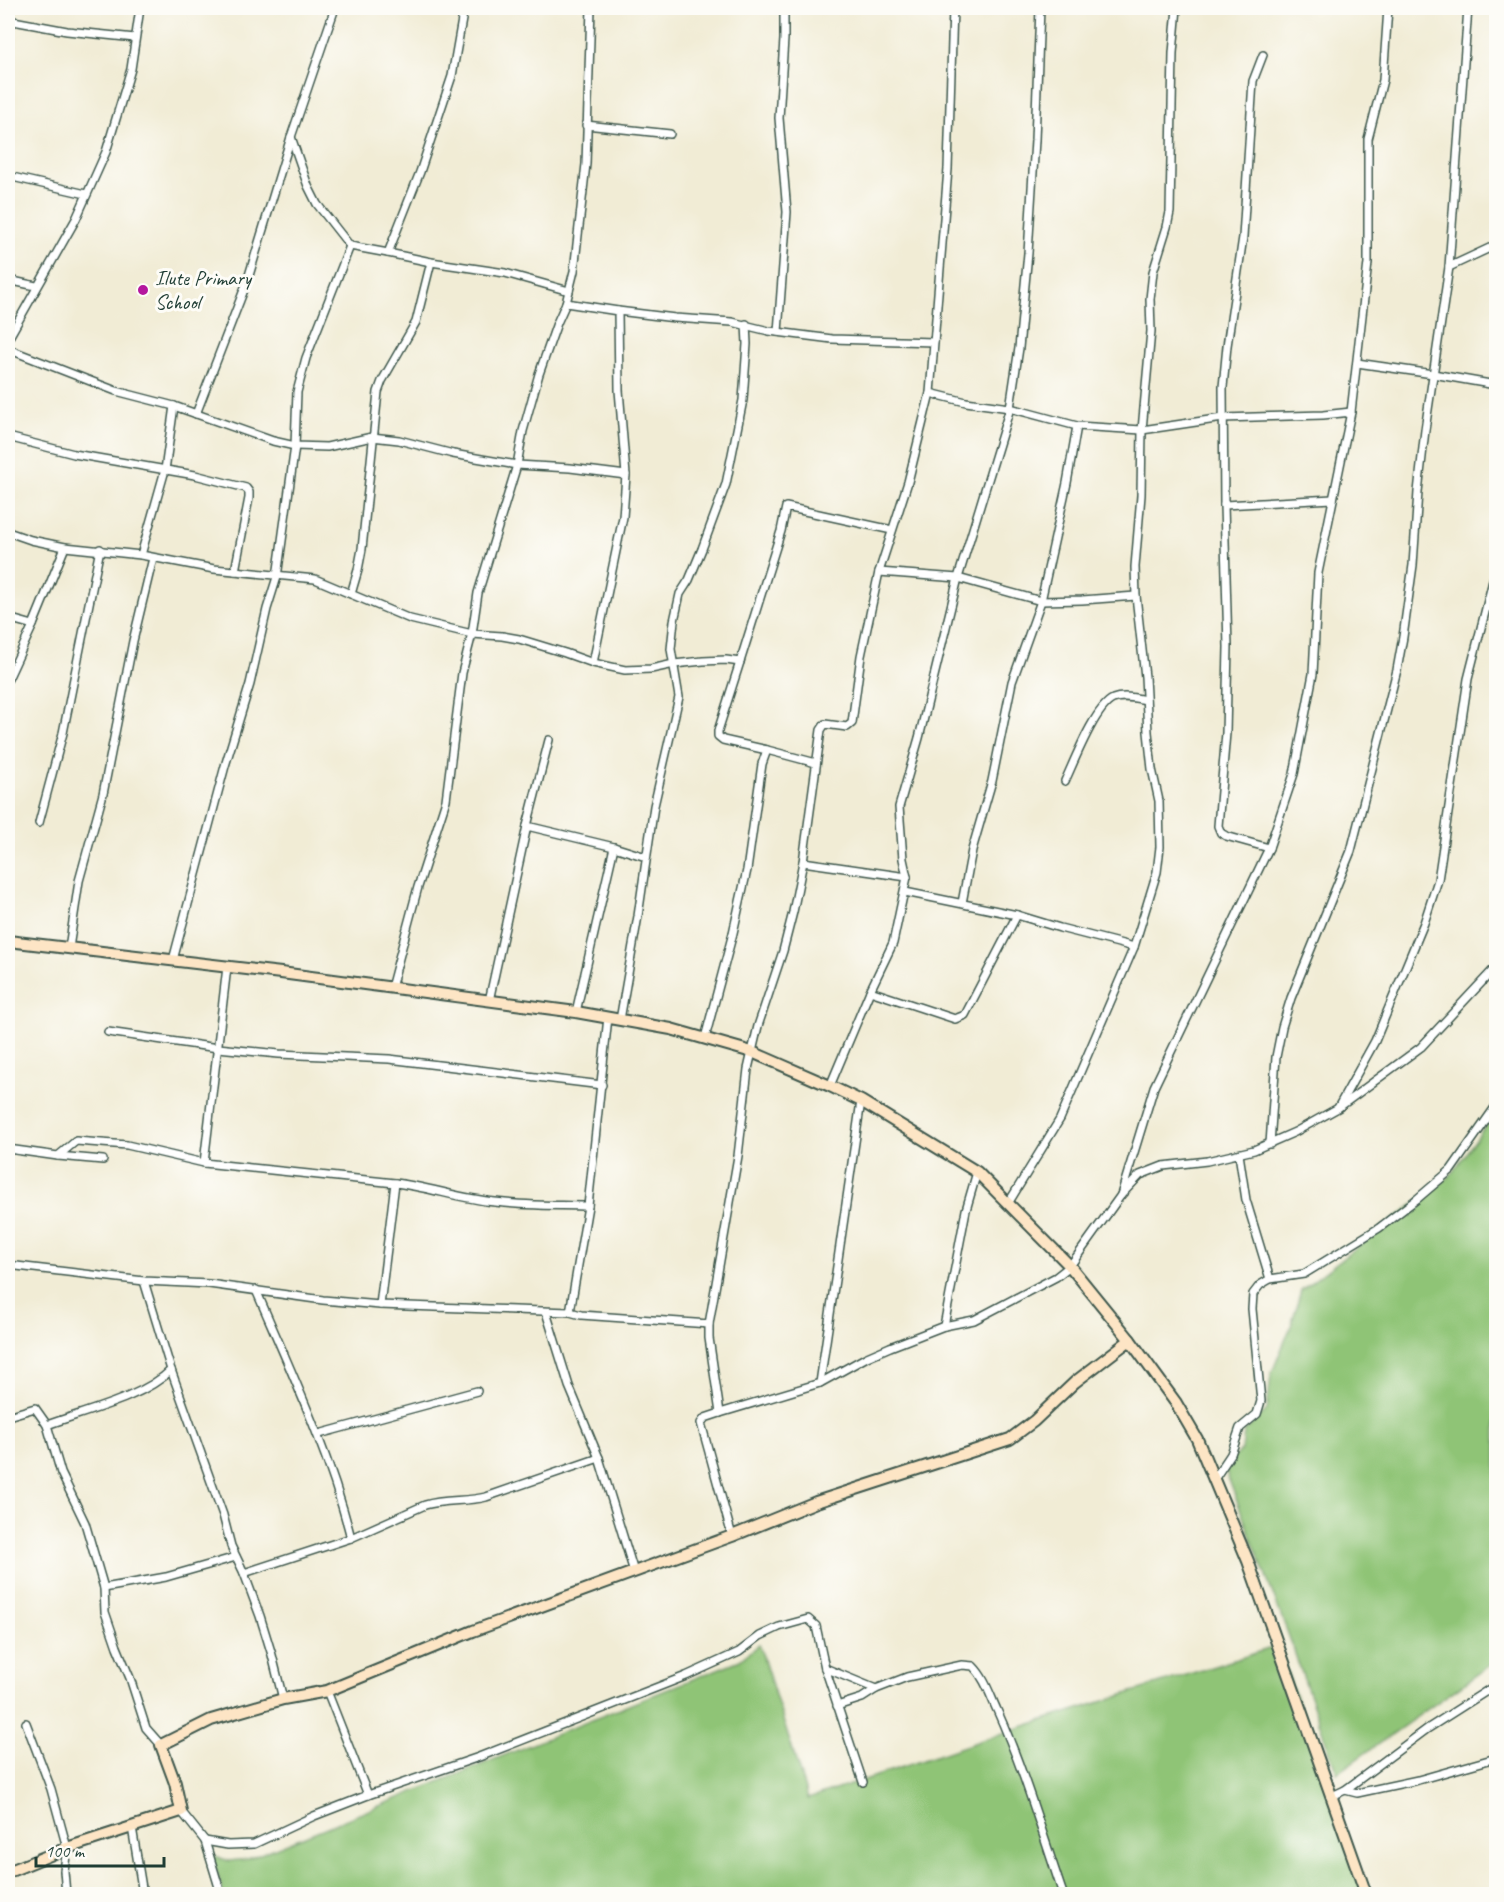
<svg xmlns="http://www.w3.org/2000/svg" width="1504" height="1902" font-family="Caveat,sans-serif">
<rect width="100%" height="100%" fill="#fdfcf7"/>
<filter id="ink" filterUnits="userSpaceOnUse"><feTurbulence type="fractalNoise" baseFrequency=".0167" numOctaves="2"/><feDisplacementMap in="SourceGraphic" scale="12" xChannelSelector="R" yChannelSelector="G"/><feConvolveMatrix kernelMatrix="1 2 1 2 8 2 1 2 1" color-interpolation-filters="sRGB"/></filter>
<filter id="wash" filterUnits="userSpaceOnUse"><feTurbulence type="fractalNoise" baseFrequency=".008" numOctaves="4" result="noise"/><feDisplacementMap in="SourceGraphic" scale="24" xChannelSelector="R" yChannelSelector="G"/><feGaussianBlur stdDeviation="1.35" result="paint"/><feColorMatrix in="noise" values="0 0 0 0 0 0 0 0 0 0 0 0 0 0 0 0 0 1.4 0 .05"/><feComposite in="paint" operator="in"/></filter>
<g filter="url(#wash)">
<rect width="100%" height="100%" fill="#f1ecd5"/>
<!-- green -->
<g fill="#8fc476" stroke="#578055" stroke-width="1.5">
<polygon points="1496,1111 1496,1661 1337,1773 1287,1631 1224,1467 1242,1450 1244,1432 1267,1410 1271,1375 1291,1326 1301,1290 1449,1177"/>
<polygon points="759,1644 808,1799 1009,1731 1278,1646 1365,1894 223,1894 212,1855 229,1861 248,1859 740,1660"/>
</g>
</g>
<g filter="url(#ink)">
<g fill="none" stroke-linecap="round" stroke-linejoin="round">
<!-- street casing -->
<g stroke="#3e574c" stroke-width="10">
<g id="street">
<polyline points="8,20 67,31 135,38"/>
<polyline points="1263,55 1253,81 1243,237 1227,346 1223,387 1224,505 1228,647 1226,733 1218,826 1221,833 1226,836 1269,848"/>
<polyline points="586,125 670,134"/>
<polyline points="291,137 308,186 317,204 350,246 388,253 420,172 452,76 464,8"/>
<polyline points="8,176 86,194"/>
<polyline points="388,253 431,262 505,273 569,291"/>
<polyline points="1449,267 1496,245"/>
<polyline points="8,280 36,286"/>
<polyline points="618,311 675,318 732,322 769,331 832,339 934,342"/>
<polyline points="778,332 787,212 779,118 784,39 784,8"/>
<polyline points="8,339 76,219 106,152 131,69 140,8"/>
<polyline points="8,349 116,391 174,406 273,441 295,446 327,447 372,437 399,440 453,454 517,465 570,468 626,475 619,390 618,311 566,303"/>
<polyline points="1357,363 1433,374 1496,385"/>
<polyline points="930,393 966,402 1010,408 1077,426 1142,430 1223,418 1323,415 1351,412 1318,573 1313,674 1294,774 1269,848 1154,1087 1121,1195"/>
<polyline points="1351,412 1368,263 1368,139 1383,80 1388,8"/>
<polyline points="196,414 247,282 291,137 335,8"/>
<polyline points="8,437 74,454 195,475 246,488 249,492 249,498 235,571"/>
<polyline points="1224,505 1333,499"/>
<polyline points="8,532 31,540 65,547 141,555 214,569 315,579 410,619 472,634 502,636 519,639 565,653 593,663 625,670 651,669 674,664 703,661 726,660 740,662 781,531 786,507 892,530"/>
<polyline points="141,555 165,470 174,406"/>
<polyline points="879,572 958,578 1041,601 1082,600 1136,596"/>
<polyline points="351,594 358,570 362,549 378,392 382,381 416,322 431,262"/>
<polyline points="8,618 33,625"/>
<polyline points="593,663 623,517 626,475"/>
<polyline points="8,679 33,625 65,547"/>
<polyline points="767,750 816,763"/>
<path d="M1065,781C1074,762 1095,707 1113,699C1123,695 1136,698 1146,700"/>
<polyline points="39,823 63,733 100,549"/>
<polyline points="527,826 549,740"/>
<polyline points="614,847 646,857"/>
<polyline points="803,862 907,877 893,943 870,991 830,1086"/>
<polyline points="907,877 903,859 899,807 919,738 958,578 1010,408 1019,348 1028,253 1035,140 1040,8"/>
<polyline points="905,892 1017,915 1060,928 1134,947"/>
<polyline points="962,903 972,850 992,781 1012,682 1041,601 1067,483 1077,426"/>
<polyline points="69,948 79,881 103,794 133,641 153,558"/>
<polyline points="173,960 225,766 250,684 267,609 277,577 295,446 297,392 306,358 350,246"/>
<polyline points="391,988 418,887 446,800 462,673 472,634 478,593 517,465 523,431 539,374 557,323 566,303 574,271 586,164 591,8"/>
<polyline points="870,991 955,1019 965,1015 1017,915"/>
<polyline points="489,1001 527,826 614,847 576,1012"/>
<polyline points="620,1020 638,916 654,806 679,697 671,649 674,621 680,594 689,580 702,549 726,484 743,400 747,344 746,324"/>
<polyline points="108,1032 218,1048 279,1054 389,1059 602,1085"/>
<polyline points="705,1038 733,933 747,870 762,764 767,750 723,740 718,736 718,731 740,662"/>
<polyline points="1339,1106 1375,1041 1424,923 1438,880 1468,679 1496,569"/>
<polyline points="1270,1144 1276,1057 1282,1027 1291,998 1351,851 1397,670 1403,637 1413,565 1418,492 1425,430 1449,267 1468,8"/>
<polyline points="8,1149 58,1156 76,1141 127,1145 204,1163 395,1183 380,1305"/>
<polyline points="1239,1154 1246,1200 1270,1279"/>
<polyline points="58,1156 103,1160"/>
<polyline points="204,1163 227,967"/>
<path d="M395,1183C429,1187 461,1199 495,1202C526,1206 557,1205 588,1206"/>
<polyline points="1009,1202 1060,1119 1134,947 1157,872 1160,847 1159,801 1152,769 1148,732 1145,677 1136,596 1135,567 1141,495 1142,430 1151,331 1150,299 1153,272 1167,227 1170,212 1173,53 1177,8"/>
<polyline points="8,1265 144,1281 209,1284 323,1300 380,1305 570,1312 581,1315 709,1324"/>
<polyline points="144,1281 171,1370 223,1515 231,1546 244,1573 260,1616 272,1655 283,1699"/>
<polyline points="546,1312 569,1386 599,1458 634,1572"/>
<polyline points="570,1312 588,1206 608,1017"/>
<polyline points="944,1326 966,1210 977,1172"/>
<polyline points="820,1383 867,1357 890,1347 944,1326 974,1320 1056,1277 1070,1266 1121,1195 1140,1175 1163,1166 1207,1161 1254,1150 1295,1132 1338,1108 1421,1047 1496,967"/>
<polyline points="720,1413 820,1383 861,1101"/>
<polyline points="8,1416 35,1408 47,1425 61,1473 85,1523 104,1588 105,1612 117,1647 130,1678 146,1728 161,1745"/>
<path d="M47,1425C85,1411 143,1398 171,1370"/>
<polyline points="319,1434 477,1391"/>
<polyline points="1215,1478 1231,1454 1240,1428 1257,1414 1261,1401 1252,1309 1253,1294 1260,1285 1270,1279 1304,1274 1379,1228 1417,1199 1451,1170 1496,1106"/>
<polyline points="732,1536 701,1423 705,1418 720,1413 709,1338 709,1324 738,1156 748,1069 758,1026 783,951 793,912 803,862 821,730 825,724 847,727 852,723 861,656 879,572 908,482 930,393 948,169 953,8"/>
<path d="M351,1538L425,1505C445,1499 466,1502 486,1497L599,1458"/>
<path d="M244,1573L351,1538C329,1452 291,1371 256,1290"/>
<polyline points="104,1588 166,1577 236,1557"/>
<polyline points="825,1668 876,1689"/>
<polyline points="327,1691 368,1795"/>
<path d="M837,1706L862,1698L876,1689L907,1677L962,1665L973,1666C985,1678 990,1695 997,1710C1024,1770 1042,1833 1063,1894"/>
<polyline points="26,1723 51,1789 67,1848 64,1871 66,1894"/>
<polyline points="1345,1790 1357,1793 1418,1780 1496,1758"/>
<polyline points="1330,1797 1345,1790 1427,1729 1496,1685"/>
<polyline points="181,1811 205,1841 221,1894"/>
<polyline points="132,1827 143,1894"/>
<polyline points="205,1841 228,1845 254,1844 314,1816 368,1795 479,1757 686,1676 739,1652 760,1636 779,1627 808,1619 816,1626 825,1668 863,1782"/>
</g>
</g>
<!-- secondary casing -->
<g stroke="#3e574c" stroke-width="14">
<g id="secondary">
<polyline points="8,941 281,973 576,1012 671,1029 752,1052 830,1086 861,1101 977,1172 1070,1266 1130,1340 1176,1403 1197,1439 1248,1561 1366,1894"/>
<polyline points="8,1872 67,1848 181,1811 175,1783 161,1745 211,1720 283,1699 327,1691 473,1631 732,1536 816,1502 1010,1439 1034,1421 1075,1382 1130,1340"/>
</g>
</g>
<!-- street -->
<use href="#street" stroke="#fff" stroke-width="7"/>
<!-- secondary -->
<use href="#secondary" stroke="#fde5c5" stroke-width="10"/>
</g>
</g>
<!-- markers -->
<circle fill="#b5179e" stroke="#fdfcf7" stroke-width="2" cx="143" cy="290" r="6"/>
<g text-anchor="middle" stroke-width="6" stroke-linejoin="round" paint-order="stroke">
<!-- poi labels -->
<g font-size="21" fill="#1f3d34" stroke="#fdfcf7" text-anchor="start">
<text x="155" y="285">Ilute Primary<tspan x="155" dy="24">School</tspan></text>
</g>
</g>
<!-- margin -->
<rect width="1504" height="1902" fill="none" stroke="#fdfcf7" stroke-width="30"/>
<!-- scale -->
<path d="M36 1857v9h128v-9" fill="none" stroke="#1f3d34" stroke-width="3"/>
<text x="45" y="1857" font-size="18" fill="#1f3d34" stroke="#fdfcf7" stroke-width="4.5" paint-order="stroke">100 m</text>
</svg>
